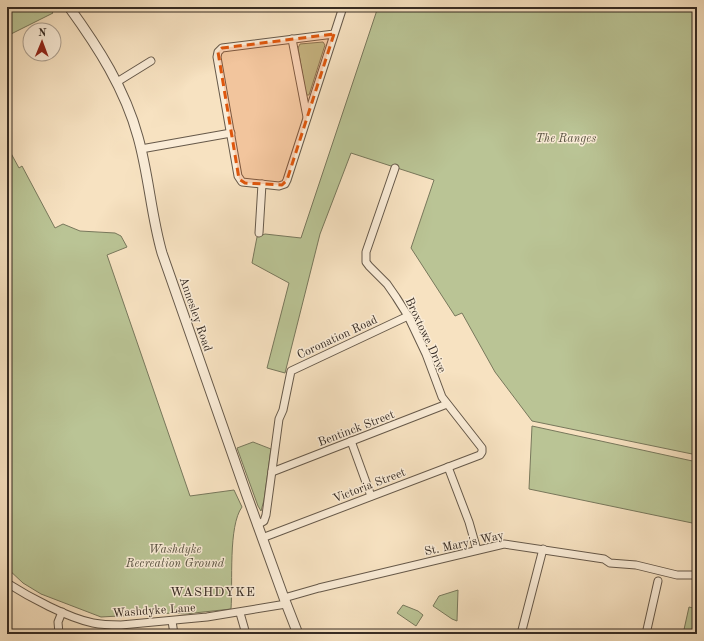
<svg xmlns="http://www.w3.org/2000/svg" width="704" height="641" font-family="'Old Standard TT',serif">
<rect width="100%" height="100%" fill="#f7e2c1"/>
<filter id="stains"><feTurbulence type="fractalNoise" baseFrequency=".005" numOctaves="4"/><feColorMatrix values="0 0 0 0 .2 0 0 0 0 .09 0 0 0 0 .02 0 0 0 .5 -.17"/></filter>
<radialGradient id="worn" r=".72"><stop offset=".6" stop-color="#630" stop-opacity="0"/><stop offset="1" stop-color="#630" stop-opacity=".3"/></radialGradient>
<!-- green -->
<g fill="#bac495" stroke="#78785c">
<polygon points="7,7 48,7 53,13 7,36"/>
<polygon points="378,7 697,7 697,455 532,421 495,372 462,313 455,316 411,248 434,180 351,153 320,234 285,373 267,368 289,283 252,263 257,237 265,234 301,238"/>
<polygon points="323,42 325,45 309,95 306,95 298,48 300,44"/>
<path d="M7,146L19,168L22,166L55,228L63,224L80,231L115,233L121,236L127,247L107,255L190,496L234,490L242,507C228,526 233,583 231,609L185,614L173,613L101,617L41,594L23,583L7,568Z"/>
<polygon points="532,426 697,462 697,524 529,489"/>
<polygon points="253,442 271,449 264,500 261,511 258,506 237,448"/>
<polygon points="458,590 457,621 452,619 433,606 439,596"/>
<polygon points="403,605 418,611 423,615 416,626 397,613"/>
<polygon points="689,607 697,609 697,634 683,634"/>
</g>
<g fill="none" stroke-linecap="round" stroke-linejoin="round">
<!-- minor casing -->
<g stroke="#66594a" stroke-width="9">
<g id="minor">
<polyline points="334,34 222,48 218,52 217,57 238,176 242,182 279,186 285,184 287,180 343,7"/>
<polyline points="292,39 307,117"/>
<polyline points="117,82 151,61"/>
<polyline points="141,149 231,133"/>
<polyline points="259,233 262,184"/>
<polyline points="351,441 371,496"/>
<polyline points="448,467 469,522 477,550"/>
<polyline points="272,472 447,404"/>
<polyline points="257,525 264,521 266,515 279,419 283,410 291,371 408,316"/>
<polyline points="262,538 480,455 482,452 482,448 442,397 426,354 408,316 396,297 387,284 369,266 366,262 366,252 395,168"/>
<path d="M7,583C29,597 68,618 93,623C103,625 112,625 121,625L207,617L286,604"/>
<polyline points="284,598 319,588 504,544 604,559 610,563 636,565 677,575 697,575"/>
<polyline points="240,613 246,634"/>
<polyline points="172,621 174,634"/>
<polyline points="59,634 58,622 62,612"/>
<polyline points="521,634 543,549"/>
<polyline points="646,634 658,581"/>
</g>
</g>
<!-- tertiary casing -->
<g stroke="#66594a" stroke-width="11">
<path id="tertiary" d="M69,7C98,47 125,89 138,137C149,176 151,215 162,253L246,493L284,598L298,634"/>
</g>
<!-- minor -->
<use href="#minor" stroke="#faecd7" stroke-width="7"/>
<!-- tertiary -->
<use href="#tertiary" stroke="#faecd7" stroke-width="9"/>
</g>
<!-- marked area -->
<path fill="#df570d" fill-opacity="0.2" stroke="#df570d" stroke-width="3" stroke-dasharray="8 5" stroke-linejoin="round" d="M334,34L287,180L282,185L245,183L239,179L218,52L222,48Z"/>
<g text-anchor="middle" stroke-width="3" stroke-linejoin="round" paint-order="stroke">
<!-- park labels -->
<g font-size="12" font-style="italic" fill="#575140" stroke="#faecd7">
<text x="566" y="142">The Ranges</text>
<text x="175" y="553">Washdyke<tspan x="175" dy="14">Recreation Ground</tspan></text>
</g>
<!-- street labels -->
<g font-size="12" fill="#362b23" stroke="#faecd7">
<text transform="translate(196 314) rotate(71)" y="4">Annesley Road</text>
<text transform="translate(426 335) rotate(65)" y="4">Broxtowe Drive</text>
<text transform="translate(337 337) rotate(-25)" y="4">Coronation Road</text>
<text transform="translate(356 428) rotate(-21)" y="4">Bentinck Street</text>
<text transform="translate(369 485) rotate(-21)" y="4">Victoria Street</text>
<text transform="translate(464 543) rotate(-12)" y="4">St. Mary's Way</text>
<text transform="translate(154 610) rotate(-4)" y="4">Washdyke Lane</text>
</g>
<!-- neighbourhood labels -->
<g font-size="13" letter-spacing="1" fill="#362b23" stroke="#faecd7">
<text x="213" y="596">WASHDYKE</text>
</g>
</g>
<!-- margin -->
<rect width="704" height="641" fill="none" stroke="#f7e2c1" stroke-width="24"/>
<rect x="8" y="8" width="688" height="625" fill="none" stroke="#362b23" stroke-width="2"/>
<rect x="12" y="12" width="680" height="617" fill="none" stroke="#362b23"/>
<!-- north arrow -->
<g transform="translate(42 42) rotate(1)"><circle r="19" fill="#faecd7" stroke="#ac9f8f"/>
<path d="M0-3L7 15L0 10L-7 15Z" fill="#8f2418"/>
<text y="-6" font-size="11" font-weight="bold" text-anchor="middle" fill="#362b23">N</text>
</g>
<rect width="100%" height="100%" filter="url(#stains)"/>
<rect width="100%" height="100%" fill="url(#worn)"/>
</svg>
